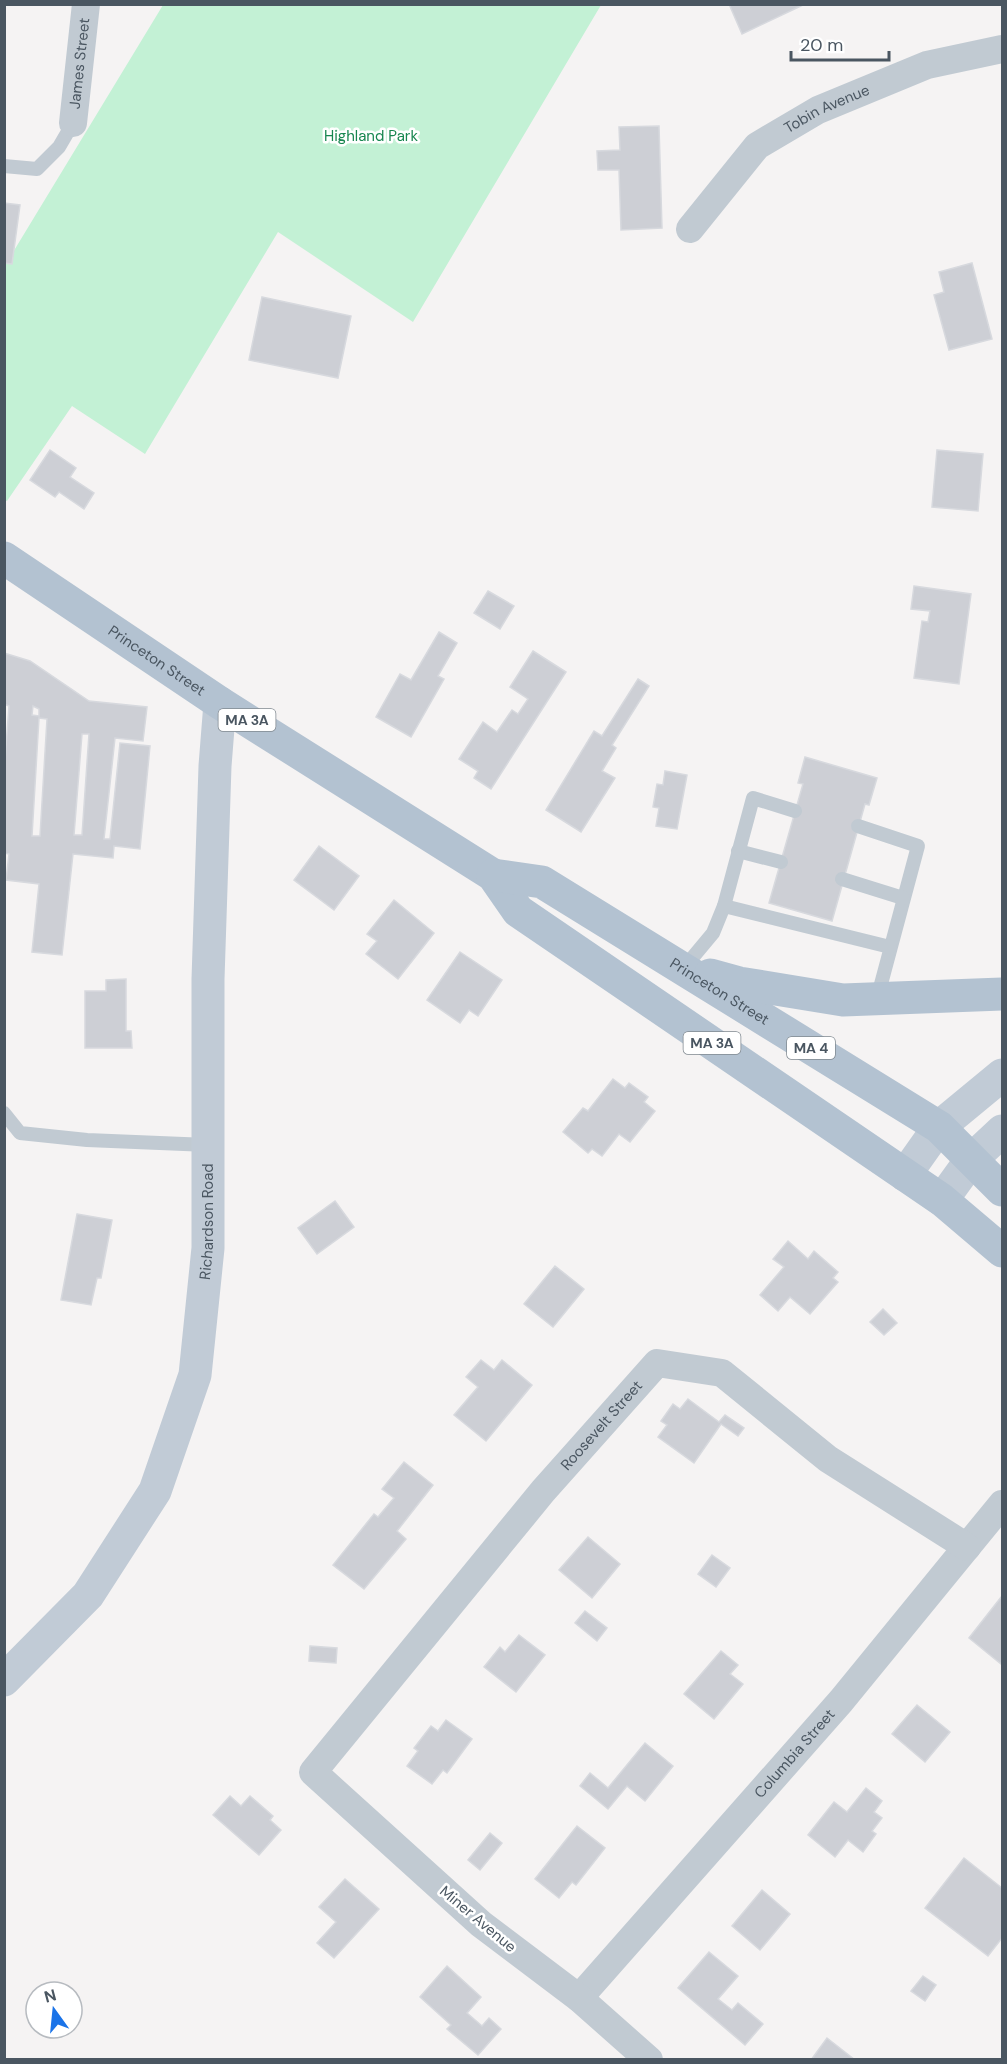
<svg xmlns="http://www.w3.org/2000/svg" width="1007" height="2064" font-family="'DM Sans',sans-serif">
<rect width="100%" height="100%" fill="#f5f3f3"/>
<!-- green -->
<polygon fill="#c3f1d5" points="163,5 601,5 413,322 278,232 145,454 72,406 7,501 4,500 4,267"/>
<!-- building -->
<g fill="#cdcfd5" stroke="#d7d9de" stroke-width="1.5" fill-rule="evenodd">
<polygon points="729,4 805,4 742,34"/>
<polygon points="659,126 662,228 621,230 619,170 598,170 597,151 620,150 619,127"/>
<polygon points="4,203 20,205 12,264 4,263"/>
<polygon points="972,263 992,339 949,350 934,295 944,292 939,272"/>
<polygon points="262,297 351,316 338,378 249,360"/>
<polygon points="50,450 76,468 70,477 94,493 84,509 59,492 55,497 30,480"/>
<polygon points="937,450 983,454 978,511 932,507"/>
<polygon points="914,586 971,594 959,684 914,678 922,621 928,622 930,611 911,609"/>
<polygon points="488,591 514,606 500,629 474,613"/>
<polygon points="439,632 457,643 438,676 444,679 411,737 376,717 400,674 411,680"/>
<polygon points="533,651 566,672 491,789 474,778 478,771 459,759 483,722 497,732 512,710 518,714 528,699 510,687"/>
<path d="M4,653L30,661L89,701L147,707L143,741L115,738L104,839H110L120,743L150,746L140,849L114,846L113,858L73,854L62,955L32,952L39,884L6,880L9,854L4,853V773L9,706L4,704ZM33,706L39,709V716L32,715ZM39,718L47,719L40,836H32ZM82,734H89L82,835H74Z"/>
<polygon points="638,679 649,686 612,745 616,748 602,771 615,778 581,832 546,810 594,731 602,736"/>
<polygon points="805,757 877,778 869,805 865,804 832,921 769,903 803,784 798,783"/>
<polygon points="665,771 687,775 677,829 656,826 659,808 653,807 657,784 663,785"/>
<polygon points="319,846 359,876 334,910 294,880"/>
<polygon points="394,900 434,933 398,979 366,954 377,941 367,934"/>
<polygon points="460,952 502,980 478,1016 469,1010 460,1023 427,1000"/>
<polygon points="126,979 126,1031 131,1031 132,1048 85,1048 85,991 106,991 106,980"/>
<polygon points="613,1079 625,1088 629,1083 648,1097 644,1102 655,1111 630,1142 619,1134 602,1156 592,1149 588,1153 563,1132 583,1108 588,1111"/>
<polygon points="335,1201 354,1227 317,1254 298,1228"/>
<polygon points="77,1214 112,1220 101,1278 97,1278 91,1305 61,1300"/>
<polygon points="788,1241 808,1259 814,1251 838,1272 833,1278 838,1282 810,1314 790,1297 778,1311 760,1295 784,1267 773,1259"/>
<polygon points="555,1266 584,1289 553,1327 524,1304"/>
<polygon points="883,1309 897,1323 884,1335 870,1322"/>
<polygon points="481,1360 494,1370 502,1360 532,1385 486,1441 454,1415 478,1387 466,1377"/>
<polygon points="688,1399 719,1422 725,1415 744,1428 738,1436 721,1424 694,1463 658,1437 667,1425 661,1421 673,1404 680,1409"/>
<polygon points="404,1462 433,1485 397,1531 406,1539 364,1589 333,1565 374,1514 378,1517 394,1498 382,1489"/>
<polygon points="588,1537 620,1564 592,1598 559,1570"/>
<polygon points="712,1555 730,1568 716,1587 698,1574"/>
<polygon points="1002,1596 1002,1661 1001,1664 969,1638"/>
<polygon points="585,1611 607,1628 597,1641 575,1623"/>
<polygon points="519,1635 545,1655 516,1692 484,1667 500,1647 505,1652"/>
<polygon points="310,1646 337,1648 336,1663 309,1661"/>
<polygon points="721,1651 738,1665 730,1674 743,1684 714,1719 684,1694"/>
<polygon points="917,1705 950,1732 925,1762 892,1734"/>
<polygon points="446,1720 472,1739 447,1773 443,1770 432,1784 407,1766 418,1751 414,1748 431,1726 438,1731"/>
<polygon points="645,1743 673,1766 645,1801 627,1786 608,1809 580,1786 590,1773 608,1788"/>
<polygon points="866,1788 882,1801 874,1812 882,1818 872,1831 876,1834 863,1852 848,1840 835,1857 808,1835 834,1802 847,1812"/>
<polygon points="230,1796 241,1806 250,1796 273,1816 270,1820 281,1830 259,1855 213,1815"/>
<polygon points="577,1826 605,1848 576,1885 572,1882 559,1898 535,1879"/>
<polygon points="490,1833 502,1843 480,1870 468,1860"/>
<polygon points="964,1858 1002,1888 1002,1938 988,1956 925,1908"/>
<polygon points="345,1879 379,1909 334,1958 317,1943 336,1922 319,1907"/>
<polygon points="762,1890 790,1914 760,1950 732,1926"/>
<polygon points="709,1952 738,1976 718,1999 732,2010 738,2003 763,2024 745,2045 678,1988"/>
<polygon points="447,1966 481,1997 467,2013 482,2026 489,2018 501,2029 478,2055 447,2029 451,2025 420,1997"/>
<polygon points="923,1976 936,1985 925,2001 911,1991"/>
<polygon points="827,2038 855,2060 811,2060"/>
</g>
<g fill="none" stroke-linecap="round" stroke-linejoin="round">
<!-- lane -->
<g stroke="#c1cad2" stroke-width="14">
<polyline points="4,166 37,169 59,147 73,123"/>
<polyline points="858,826 918,846 877,999"/>
<polyline points="738,851 781,862"/>
<polyline points="842,879 903,898"/>
<polyline points="724,906 890,947"/>
<polyline points="683,969 713,933 724,906 753,798 795,811"/>
<polyline points="4,1113 20,1133 87,1140 208,1145"/>
</g>
<!-- street -->
<g stroke="#c1cad2" stroke-width="28">
<path id="s1" d="M73,123L86,4"/>
<path id="s2" d="M690,229L757,146L818,110L927,65L1002,49"/>
<path id="s3" d="M579,1998L841,1701L1002,1504"/>
<path id="s4" d="M649,2060L579,1998L481,1924L313,1772L543,1491L657,1363L722,1373L828,1459L967,1547"/>
</g>
<!-- secondary -->
<g stroke="#c1cbd6" stroke-width="33">
<polyline points="905,1175 939,1127 1002,1075"/>
<polyline points="942,1200 971,1160 1002,1131"/>
<path id="s5" d="M4,1680L88,1595L155,1491L195,1375L208,1248V979L215,766L220,703"/>
</g>
<!-- primary -->
<g stroke="#b3c2d1" stroke-width="33">
<path id="s6" d="M4,558L220,703L493,875L518,911L942,1200L1002,1251"/>
<path id="s7" d="M493,875L542,882L939,1127L1002,1190"/>
<polyline points="710,975 739,983 843,1000 1002,994"/>
</g>
</g>
<g text-anchor="middle" stroke-width="5" stroke-linejoin="round" paint-order="stroke">
<!-- shield labels -->
<g fill="#fff" stroke="#808990" stroke-width="1.5">
<rect x="218.5" y="709" width="57" height="22" rx="4.5"/>
<rect x="683.5" y="1032" width="57" height="22" rx="4.5"/>
<rect x="787" y="1037" width="48" height="22" rx="4.5"/>
</g>
<g font-size="14" font-weight="bold" fill="#4a5661">
<text x="247" y="725">MA 3A</text>
<text x="712" y="1048">MA 3A</text>
<text x="811" y="1053">MA 4</text>
</g>
<!-- street labels -->
<g font-size="15" fill="#4a5661" stroke="#fff">
<text dy="5" stroke="none"><textPath href="#s1" startOffset="60">James Street</textPath></text>
<text dy="5" stroke="none"><textPath href="#s2" startOffset="186">Tobin Avenue</textPath></text>
<text dy="5" stroke="none"><textPath href="#s6" startOffset="184">Princeton Street</textPath></text>
<text dy="5" stroke="none"><textPath href="#s7" startOffset="258">Princeton Street</textPath></text>
<text dy="5" stroke="none"><textPath href="#s5" startOffset="520">Richardson Road</textPath></text>
<text dy="5" stroke="none"><textPath href="#s4" startOffset="894">Roosevelt Street</textPath></text>
<text dy="5" stroke="none"><textPath href="#s3" startOffset="326">Columbia Street</textPath></text>
<text transform="translate(478 1919) rotate(40)" y="5">Miner Avenue</text>
</g>
<!-- park labels -->
<g font-size="15" fill="#17864f" stroke="#fff">
<text x="371" y="141">Highland Park</text>
</g>
</g>
<!-- border -->
<rect width="1007" height="2064" fill="none" stroke="#4a5661" stroke-width="12"/>
<!-- north arrow -->
<g transform="translate(54 2010) rotate(345)"><circle r="28" fill="#ffffff" stroke="#b7bbc0" stroke-width="1.5"/>
<path d="M0-4.5L10 22L0 15L-10 22Z" fill="#1a73e8"/>
<text y="-9" font-size="16" font-weight="bold" text-anchor="middle" fill="#4a5661">N</text>
</g>
<!-- scale -->
<path d="M791 51v9h98v-9" fill="none" stroke="#4a5661" stroke-width="3"/>
<text x="800" y="51" font-size="18" fill="#4a5661" stroke="#ffffff" stroke-width="4.5" paint-order="stroke">20 m</text>
</svg>
